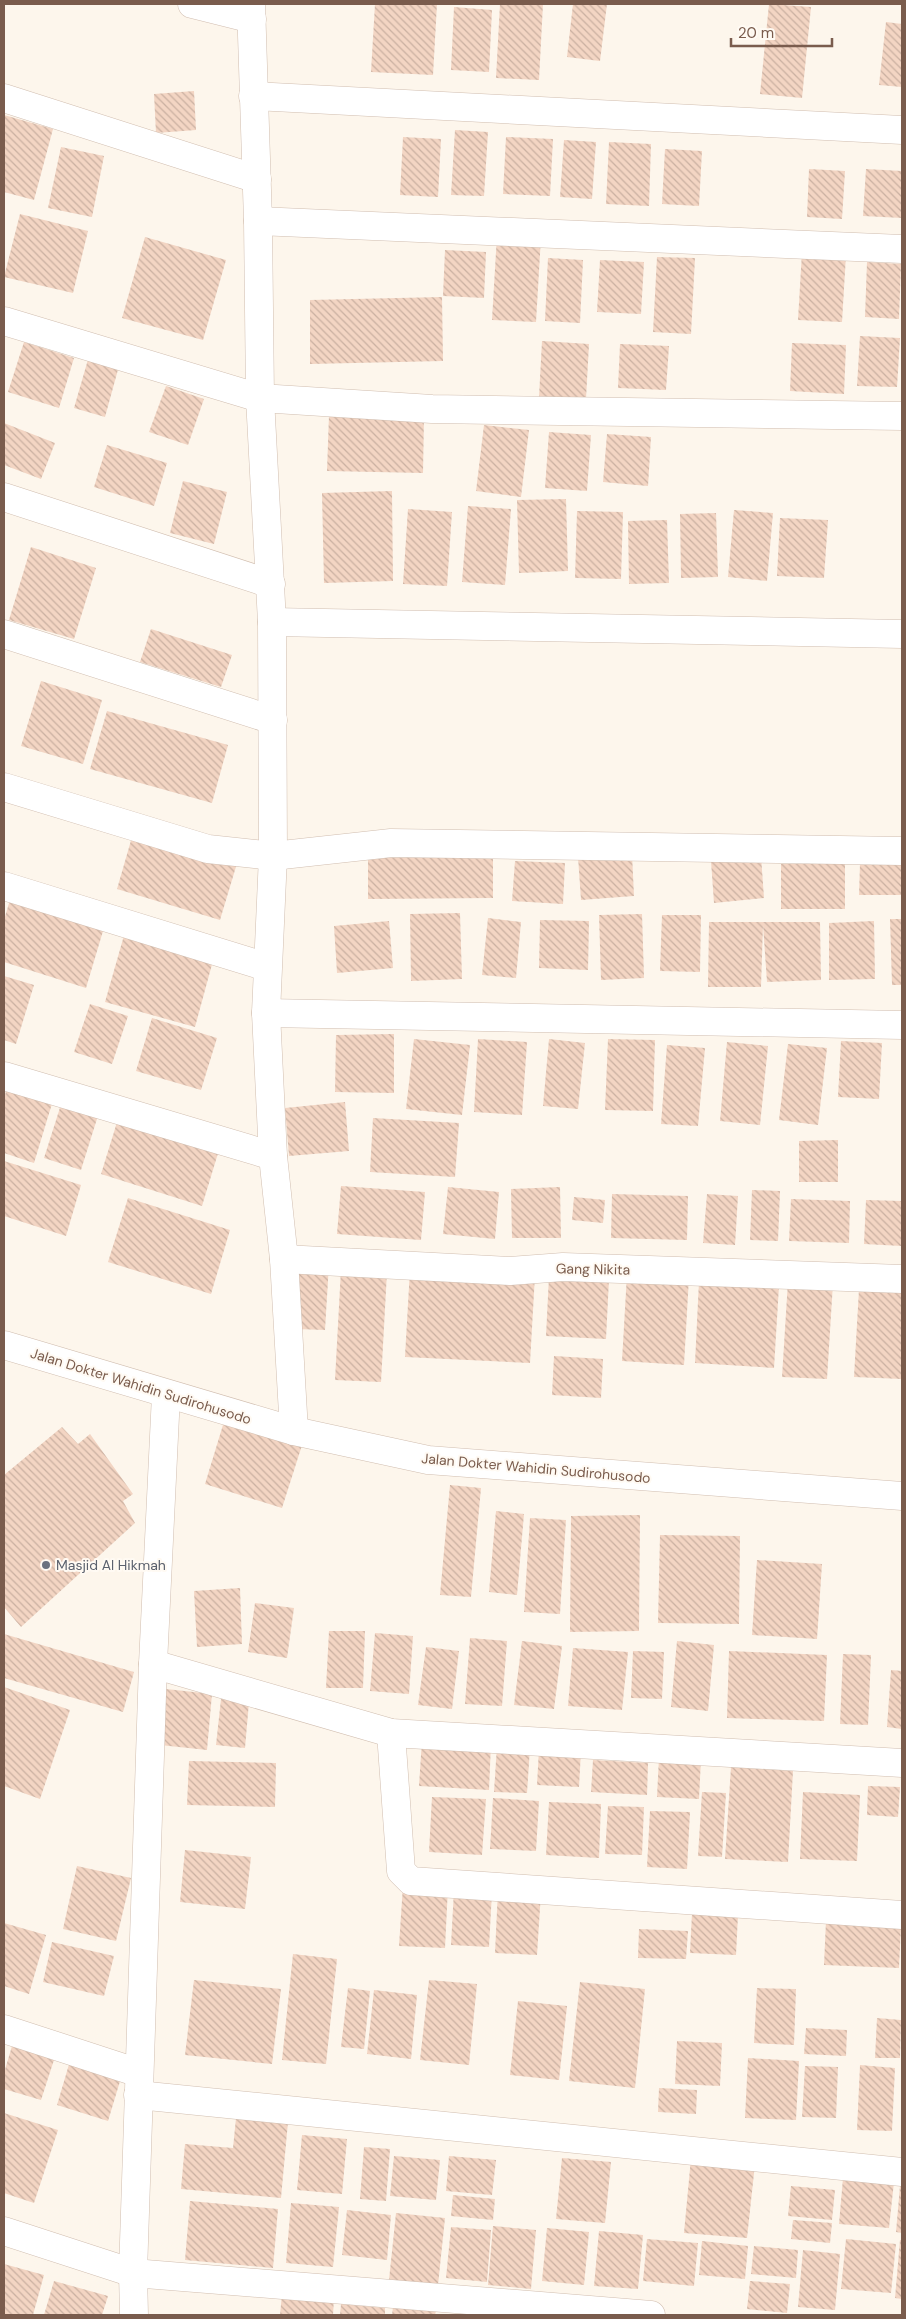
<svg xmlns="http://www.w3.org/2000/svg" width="906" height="2319" font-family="'DM Sans',sans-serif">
<defs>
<pattern id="building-back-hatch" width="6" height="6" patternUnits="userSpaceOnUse" patternTransform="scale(1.25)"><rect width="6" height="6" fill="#f3d5c3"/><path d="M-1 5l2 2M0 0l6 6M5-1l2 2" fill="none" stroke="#cab0a1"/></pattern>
</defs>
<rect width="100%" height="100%" fill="#fdf6ec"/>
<!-- building -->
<g fill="url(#building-back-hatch)">
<polygon points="375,4 437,4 433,75 371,72"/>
<polygon points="500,4 543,4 539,80 496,78"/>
<polygon points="573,4 607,4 600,61 567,57"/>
<polygon points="769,4 811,7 802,98 760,94"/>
<polygon points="454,7 492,10 489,72 451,70"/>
<polygon points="886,22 902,24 902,87 879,85"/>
<polygon points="194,91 196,130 156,133 154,94"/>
<polygon points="4,115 53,129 34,200 4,192"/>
<polygon points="455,130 488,132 484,196 451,195"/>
<polygon points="403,137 441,139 438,197 400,195"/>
<polygon points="506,137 553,139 550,196 503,194"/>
<polygon points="564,140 596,142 592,199 560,197"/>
<polygon points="609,142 651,144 649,206 606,204"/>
<polygon points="61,147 104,156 92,217 48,208"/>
<polygon points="665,149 702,151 699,206 662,204"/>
<polygon points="809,169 845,171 842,219 807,217"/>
<polygon points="866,169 902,171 902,218 863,216"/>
<polygon points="20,214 88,231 73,293 4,277"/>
<polygon points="497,235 541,237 536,322 492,320"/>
<polygon points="145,237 226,260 203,340 122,318"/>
<polygon points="445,250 486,252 484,298 443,296"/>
<polygon points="802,252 846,255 842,322 798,320"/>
<polygon points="657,257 695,258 691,334 653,332"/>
<polygon points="548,258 583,260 580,323 545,321"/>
<polygon points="600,260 644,262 641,314 597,312"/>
<polygon points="867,262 901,264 899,319 865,317"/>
<polygon points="442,297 443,361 310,364 310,300"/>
<polygon points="860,336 900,338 897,387 857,386"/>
<polygon points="542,341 589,344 586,399 539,397"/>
<polygon points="24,342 74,358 59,408 8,392"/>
<polygon points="792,343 846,345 844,394 790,391"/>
<polygon points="620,344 669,346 666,390 618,388"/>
<polygon points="89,356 119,366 105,417 74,408"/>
<polygon points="166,386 204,399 188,445 149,432"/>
<polygon points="329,415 424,417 423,473 327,471"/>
<polygon points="4,423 55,443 41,479 4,465"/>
<polygon points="484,425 529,430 521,497 476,491"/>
<polygon points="549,432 591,435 587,491 545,488"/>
<polygon points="607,434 651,437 648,486 603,482"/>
<polygon points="107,445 167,463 154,506 94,487"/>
<polygon points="183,481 227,492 214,544 170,533"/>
<polygon points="392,491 393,581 324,583 322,493"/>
<polygon points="566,499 568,571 519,573 517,500"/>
<polygon points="468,506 511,509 505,585 462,582"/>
<polygon points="408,509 452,512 447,586 403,584"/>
<polygon points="734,510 773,513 767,581 728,577"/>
<polygon points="577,511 623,512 621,579 575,578"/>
<polygon points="716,513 718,577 681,578 680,514"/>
<polygon points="780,518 828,520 824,578 777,576"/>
<polygon points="667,520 669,583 629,584 628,521"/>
<polygon points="31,547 96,568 74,639 9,620"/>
<polygon points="151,629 232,655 221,687 140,662"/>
<polygon points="41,681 102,700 83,764 21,746"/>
<polygon points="107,711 228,745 212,803 90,769"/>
<polygon points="134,830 238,860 220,920 117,889"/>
<polygon points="632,854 634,896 581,900 578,857"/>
<polygon points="493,855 493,898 368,899 368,857"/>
<polygon points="761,856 764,898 714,903 711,861"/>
<polygon points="515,861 565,863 563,904 512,901"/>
<polygon points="860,863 902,863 902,895 859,895"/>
<rect x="781" y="864" width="64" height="45"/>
<polygon points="12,893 106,921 86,988 4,962 4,920"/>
<polygon points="460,913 462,979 411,981 410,914"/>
<polygon points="642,914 644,978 601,980 599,915"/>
<polygon points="662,915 701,915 700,972 660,971"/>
<polygon points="488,918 521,922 516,978 482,975"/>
<polygon points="890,919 902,919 902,985 892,985"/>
<polygon points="540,920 589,921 588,970 539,968"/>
<polygon points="389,921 393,968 337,973 334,926"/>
<polygon points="874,921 875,979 829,980 829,923"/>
<polygon points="709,922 820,922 821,980 767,982 763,925 761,987 708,987"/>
<polygon points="125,932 214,957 195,1027 105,1002"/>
<polygon points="4,976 34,985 16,1044 4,1040"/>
<polygon points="90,1004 128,1016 112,1064 74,1052"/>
<polygon points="152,1018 217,1038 201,1090 136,1071"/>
<polygon points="394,1034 394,1093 335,1092 336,1035"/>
<polygon points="414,1039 470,1045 462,1115 406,1109"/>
<polygon points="478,1039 527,1042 522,1115 474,1112"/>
<polygon points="549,1039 585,1043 578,1109 543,1106"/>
<polygon points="608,1039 655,1040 653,1111 605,1110"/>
<polygon points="841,1041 882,1043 879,1099 838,1097"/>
<polygon points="727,1042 768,1046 760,1125 720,1121"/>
<polygon points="788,1044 827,1048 818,1125 779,1120"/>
<polygon points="667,1045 705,1048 698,1126 661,1124"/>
<polygon points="9,1082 54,1097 34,1163 4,1153 4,1098"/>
<polygon points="64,1095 101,1106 81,1170 44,1158"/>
<polygon points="345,1102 349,1151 289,1156 285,1108"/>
<polygon points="373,1118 459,1123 455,1177 370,1172"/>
<polygon points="118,1119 219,1150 202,1206 101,1174"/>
<polygon points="838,1140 838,1182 799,1182 799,1141"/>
<polygon points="4,1161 81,1185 66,1236 4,1216"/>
<polygon points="341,1186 425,1192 421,1240 337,1234"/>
<polygon points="448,1187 499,1192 495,1239 443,1234"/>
<polygon points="560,1187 561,1238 512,1238 511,1189"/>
<polygon points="752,1190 780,1191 778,1241 750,1240"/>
<polygon points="612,1194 688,1196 687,1240 611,1238"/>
<polygon points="707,1194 738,1196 735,1245 703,1243"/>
<polygon points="574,1197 605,1200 603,1223 572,1220"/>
<polygon points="128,1198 230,1230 211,1294 108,1262"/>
<polygon points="791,1199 850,1201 849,1243 789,1241"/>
<polygon points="866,1200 902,1201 902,1246 864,1244"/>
<polygon points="299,1263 329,1264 325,1330 295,1329"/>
<polygon points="341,1269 387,1272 381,1382 335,1380"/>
<polygon points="410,1269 535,1275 530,1363 405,1357"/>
<polygon points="627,1274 689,1277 684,1365 622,1361"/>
<polygon points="549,1276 609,1279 606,1339 546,1336"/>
<polygon points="699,1281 779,1286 774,1368 695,1363"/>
<polygon points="788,1281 833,1283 827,1379 782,1377"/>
<polygon points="859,1289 902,1292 902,1379 854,1377"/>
<polygon points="554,1356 603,1359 601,1398 552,1395"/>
<polygon points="226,1415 304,1439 282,1508 205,1484"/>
<polygon points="62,1427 78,1444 90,1434 133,1494 123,1501 135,1523 21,1627 4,1607 4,1475"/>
<polygon points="450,1485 481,1488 471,1597 440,1595"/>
<polygon points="496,1511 524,1514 517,1595 489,1592"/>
<polygon points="640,1515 639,1631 570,1632 571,1516"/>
<polygon points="530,1518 566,1520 560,1614 524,1612"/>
<polygon points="660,1535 740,1536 739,1624 658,1623"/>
<polygon points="757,1560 822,1564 817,1639 752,1635"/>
<polygon points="240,1588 242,1644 197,1647 194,1591"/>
<polygon points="255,1603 294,1608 287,1658 248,1652"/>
<polygon points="329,1631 365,1631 363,1688 326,1688"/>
<polygon points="375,1633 413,1636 409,1694 370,1691"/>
<polygon points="4,1634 134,1672 123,1712 4,1678"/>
<polygon points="470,1638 507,1641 502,1706 465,1704"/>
<polygon points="522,1641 562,1646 554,1709 514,1705"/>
<polygon points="677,1641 714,1645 708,1711 671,1707"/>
<polygon points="426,1647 459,1651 452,1709 418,1705"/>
<polygon points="573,1648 628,1652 622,1710 568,1706"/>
<polygon points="633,1651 664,1652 662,1699 631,1698"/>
<polygon points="729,1651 827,1655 824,1721 727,1718"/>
<polygon points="843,1654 871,1655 868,1725 840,1724"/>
<polygon points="891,1670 902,1671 902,1729 887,1727"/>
<polygon points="4,1687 70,1710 40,1799 4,1786"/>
<polygon points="166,1689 212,1694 207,1750 160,1745"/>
<polygon points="221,1699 249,1702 245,1748 216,1745"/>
<polygon points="422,1740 491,1744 489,1790 419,1786"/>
<polygon points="497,1746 530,1748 527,1793 494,1792"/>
<polygon points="539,1749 581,1751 579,1787 537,1785"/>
<polygon points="659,1757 701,1759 699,1799 657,1797"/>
<polygon points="593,1760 648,1763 647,1795 591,1792"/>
<polygon points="189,1761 276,1763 275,1807 187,1805"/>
<polygon points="731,1767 793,1771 788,1862 725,1859"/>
<polygon points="868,1786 900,1787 898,1817 867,1815"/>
<polygon points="702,1792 726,1793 722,1857 698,1856"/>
<polygon points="803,1792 860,1795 857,1861 800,1859"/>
<polygon points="432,1797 486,1799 482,1855 429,1852"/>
<polygon points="493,1798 539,1801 536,1851 490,1849"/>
<polygon points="549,1802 601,1804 599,1858 546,1855"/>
<polygon points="608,1806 644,1807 642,1855 605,1854"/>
<polygon points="650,1811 690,1812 687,1869 647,1867"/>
<polygon points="185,1850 251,1857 245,1909 180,1902"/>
<polygon points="77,1866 131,1878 116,1941 63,1929"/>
<polygon points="403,1885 448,1887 445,1948 399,1946"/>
<polygon points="454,1890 492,1892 489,1947 451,1945"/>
<polygon points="498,1890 541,1892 537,1955 495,1953"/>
<polygon points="692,1913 738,1915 736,1955 690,1953"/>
<polygon points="826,1921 901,1925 899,1968 824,1965"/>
<polygon points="4,1923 46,1935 29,1994 4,1986"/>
<polygon points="639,1929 688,1931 686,1959 638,1958"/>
<polygon points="52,1942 114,1956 104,1996 43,1982"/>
<polygon points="293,1954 337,1959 326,2064 282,2060"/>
<polygon points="194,1980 281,1989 272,2064 185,2055"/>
<polygon points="429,1980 477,1984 469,2065 420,2060"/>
<polygon points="580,1982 645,1989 635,2088 569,2081"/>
<polygon points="348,1988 370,1991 364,2049 341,2047"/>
<polygon points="757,1988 796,1989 794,2045 754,2043"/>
<polygon points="374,1990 417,1995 411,2059 367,2054"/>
<polygon points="518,2001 567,2006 559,2080 510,2075"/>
<polygon points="877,2018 901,2020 900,2058 875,2058"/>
<polygon points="806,2028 847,2030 846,2056 804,2054"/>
<polygon points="677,2041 722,2043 720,2086 675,2084"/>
<polygon points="12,2046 54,2060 41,2100 4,2089 4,2073"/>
<polygon points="748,2058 799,2061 796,2120 745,2118"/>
<polygon points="70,2061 121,2078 108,2121 57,2105"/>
<polygon points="860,2065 895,2068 892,2131 857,2130"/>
<polygon points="805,2066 838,2067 836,2118 802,2117"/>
<polygon points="659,2088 697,2090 696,2114 658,2112"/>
<polygon points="4,2113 58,2130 34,2203 4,2193"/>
<polygon points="236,2118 288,2122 281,2198 181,2189 185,2144 233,2148"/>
<polygon points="302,2135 347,2139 342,2194 297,2190"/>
<polygon points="364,2147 390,2149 386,2201 360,2199"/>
<polygon points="394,2156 440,2160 436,2200 390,2196"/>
<polygon points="449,2156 496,2160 492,2195 446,2191"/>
<polygon points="562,2158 611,2162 605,2223 556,2219"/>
<polygon points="691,2158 755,2164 747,2238 684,2233"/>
<polygon points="843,2178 894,2182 889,2228 839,2224"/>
<polygon points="791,2186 835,2190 832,2220 788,2216"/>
<polygon points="900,2186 902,2186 902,2233 896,2232"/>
<polygon points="453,2195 495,2199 493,2220 451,2216"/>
<polygon points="190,2201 278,2209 273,2268 185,2260"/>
<polygon points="291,2203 339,2207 333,2267 286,2263"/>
<polygon points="347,2210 391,2215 387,2260 342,2255"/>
<polygon points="396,2213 445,2218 438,2285 389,2280"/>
<polygon points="793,2220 832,2223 830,2243 791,2239"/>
<polygon points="493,2226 536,2230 531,2289 488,2285"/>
<polygon points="451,2227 491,2230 487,2282 446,2278"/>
<polygon points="547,2228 589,2232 584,2285 542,2281"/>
<polygon points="599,2231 643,2235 638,2289 594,2286"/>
<polygon points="647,2239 698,2243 694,2286 643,2281"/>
<polygon points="846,2239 896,2244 891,2293 841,2289"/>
<polygon points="900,2240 902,2240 902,2299 895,2298"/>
<polygon points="702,2241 748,2246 745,2279 699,2275"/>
<polygon points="754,2246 798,2250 796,2278 751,2274"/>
<polygon points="803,2250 840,2254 835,2310 798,2307"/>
<polygon points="4,2264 44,2275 33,2315 4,2315"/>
<polygon points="54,2281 108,2296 102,2315 44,2315"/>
<polygon points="750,2281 790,2284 787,2313 747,2309"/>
<polygon points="282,2294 334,2298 333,2315 280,2315"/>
<polygon points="341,2304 385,2308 385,2315 340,2315"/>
<polygon points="393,2307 436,2311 435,2315 392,2315"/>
</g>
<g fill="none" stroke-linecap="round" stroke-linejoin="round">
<!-- minor casing -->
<g stroke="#d1beb0" stroke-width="29">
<g id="minor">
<polyline points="192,4 252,19"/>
<polyline points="251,4 258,221 260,398 272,622 273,856 266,1013 273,1156 284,1259 294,1431"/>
<polyline points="253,96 902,130"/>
<polyline points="4,98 257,179"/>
<polyline points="258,221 902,249"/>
<polyline points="4,321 260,398 432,409 902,416"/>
<polyline points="4,497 271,584"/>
<polyline points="272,622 902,634"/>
<polyline points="4,634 273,720"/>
<polyline points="4,787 208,849 273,856 391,843 902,851"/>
<polyline points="4,886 267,967"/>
<polyline points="266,1013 902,1025"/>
<polyline points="4,1076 273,1156"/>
<polyline points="284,1259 510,1271 563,1267 902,1279"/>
<polyline points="153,1664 391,1733 902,1763"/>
<polyline points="391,1733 401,1871 411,1881 902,1915"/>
<polyline points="4,2029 139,2073"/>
<polyline points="138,2095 902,2172"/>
<polyline points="4,2231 133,2273 651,2315"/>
<polyline points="134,2315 133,2273 153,1664 166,1395"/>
</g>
</g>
<!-- tertiary casing -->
<g stroke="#d1beb0" stroke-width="29">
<polyline id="tertiary" points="4,1345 294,1431 428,1460 902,1496"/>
</g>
<!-- minor -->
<use href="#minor" stroke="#fff" stroke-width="28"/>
<!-- tertiary -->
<use href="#tertiary" stroke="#fff" stroke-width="28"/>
</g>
<!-- markers -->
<circle fill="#6b7280" stroke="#fffaf3" stroke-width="2" cx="46" cy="1565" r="5"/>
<g text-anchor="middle" stroke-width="4" stroke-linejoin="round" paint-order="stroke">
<!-- street labels -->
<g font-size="14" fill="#7a5c4d" stroke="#fffaf3">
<text transform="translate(593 1269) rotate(1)" y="5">Gang Nikita</text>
<text transform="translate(141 1386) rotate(17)" y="5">Jalan Dokter Wahidin Sudirohusodo</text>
<text transform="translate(536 1468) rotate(5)" y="5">Jalan Dokter Wahidin Sudirohusodo</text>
</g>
<!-- worship labels -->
<g font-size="14" fill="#5b616d" stroke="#fffaf3" text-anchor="start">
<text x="56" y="1570">Masjid Al Hikmah</text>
</g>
</g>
<!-- border -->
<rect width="906" height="2319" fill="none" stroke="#7a5c4d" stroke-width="10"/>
<!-- scale -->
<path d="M731 38v8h101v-8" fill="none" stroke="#7a5c4d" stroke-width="2.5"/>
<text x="738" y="38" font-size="15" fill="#7a5c4d" stroke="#fffaf3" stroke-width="4" paint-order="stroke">20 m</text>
</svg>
